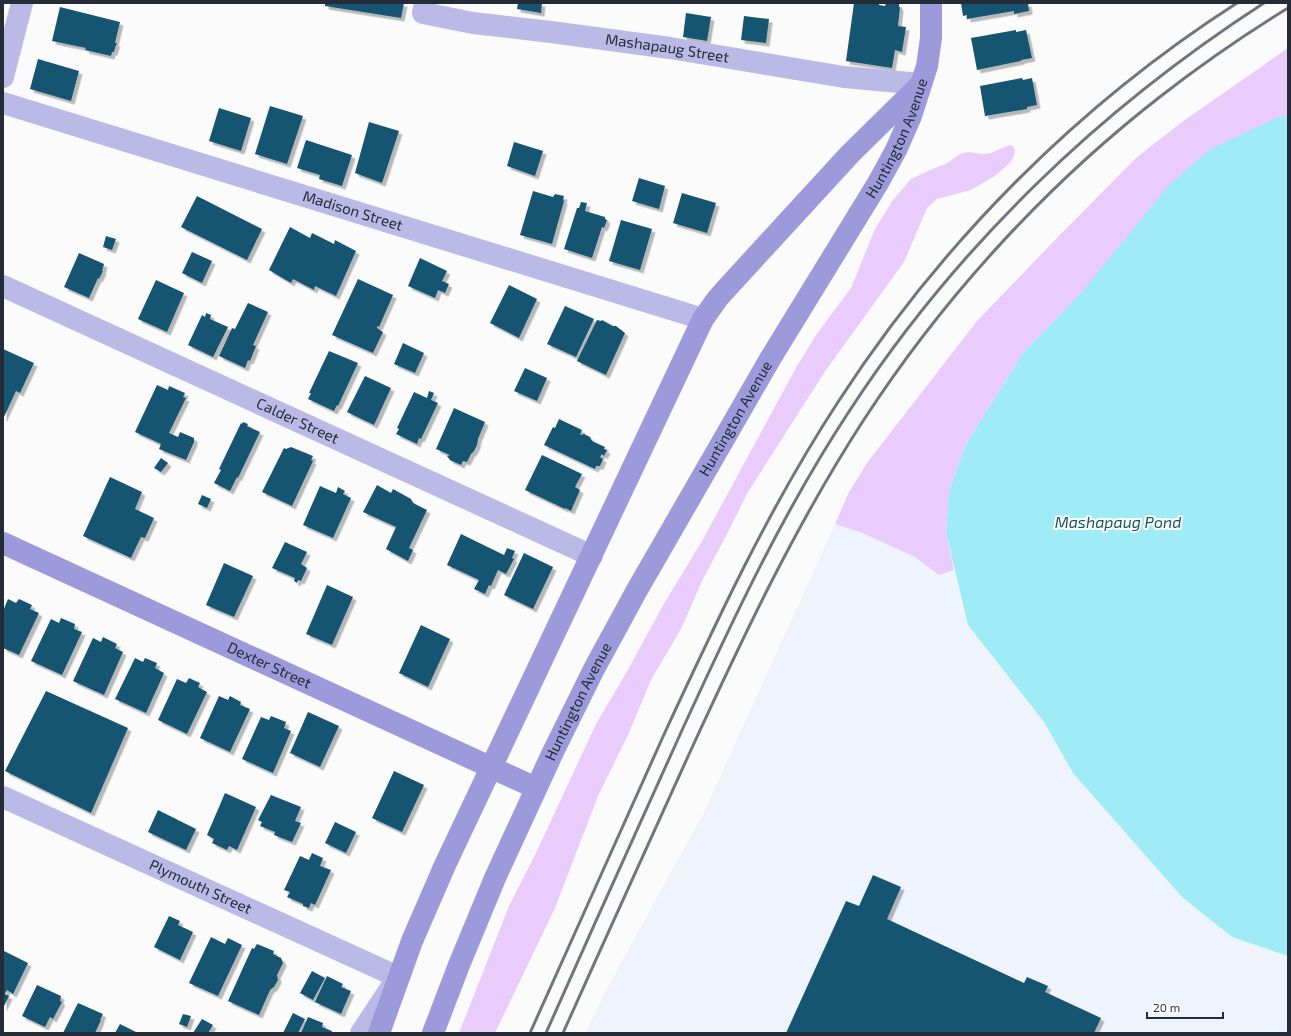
<svg xmlns="http://www.w3.org/2000/svg" width="1291" height="1036" font-family="'Exo 2',sans-serif">
<defs>
<filter id="shadow"><feDropShadow dx="3.5" dy="3.5" stdDeviation="0" flood-color="#0004"/></filter>
</defs>
<rect width="100%" height="100%" fill="#fbfbfb"/>
<!-- built -->
<polygon fill="#eff4fc" points="835,524 860,532 915,557 939,575 954,570 968,625 1044,722 1073,773 1232,937 1288,956 1288,1033 585,1033 605,992 703,814"/>
<!-- green -->
<g fill="#e9ccfc">
<polygon points="1288,48 1288,117 1281,116 1081,293 1023,353 966,444 949,491 946,533 954,570 939,575 915,557 860,532 835,524 849,492 867,463 977,321 1054,241 1136,158 1182,122"/>
<polygon points="1009,145 1013,146 1015,150 1014,156 1010,163 995,176 971,190 937,199 927,208 904,262 826,370 748,492 728,532 702,581 681,629 651,680 628,735 598,796 555,908 495,1033 459,1033 509,906 535,855 596,724 629,668 662,607 702,541 797,366 816,335 851,288 875,229 893,200 911,179 932,169 946,164 960,154 968,152 982,154 991,153"/>
</g>
<!-- water -->
<polygon fill="#9fecf6" points="1281,116 1288,117 1288,956 1232,937 1182,897 1073,773 1044,722 968,625 946,533 949,491 966,444 1023,353 1081,293 1169,185 1212,148"/>
<!-- building -->
<g fill="#165471" filter="url(#shadow)">
<polygon points="325,3 404,3 401,18 325,6"/>
<polygon points="518,3 542,3 541,13 517,9"/>
<polygon points="854,3 879,3 879,5 885,6 886,3 899,4 899,7 900,7 898,26 906,27 902,52 895,50 892,68 846,61"/>
<polygon points="961,3 1028,3 1029,11 1014,14 1014,11 967,19 967,15 963,16"/>
<polygon points="60,7 120,22 115,43 117,43 115,48 114,52 112,52 111,56 85,50 86,48 52,41"/>
<polygon points="686,13 711,17 707,41 683,37"/>
<polygon points="744,16 769,19 766,43 741,40"/>
<polygon points="1016,30 1016,32 1026,30 1032,58 1021,60 1021,61 977,70 971,38"/>
<polygon points="38,59 79,71 71,101 30,89"/>
<polygon points="1022,78 1023,80 1032,78 1037,105 1027,107 1027,109 985,116 980,86"/>
<polygon points="270,106 303,116 287,164 255,154"/>
<polygon points="219,108 251,118 241,151 209,141"/>
<polygon points="369,122 399,131 382,183 355,173"/>
<polygon points="306,140 352,155 342,186 319,179 320,175 297,168"/>
<polygon points="514,142 543,151 535,176 507,166"/>
<polygon points="639,178 665,186 659,209 632,201"/>
<polygon points="533,191 553,197 555,194 564,196 563,200 564,201 552,244 520,235"/>
<polygon points="682,193 716,203 707,233 673,223"/>
<polygon points="197,196 262,229 247,260 181,227"/>
<polygon points="581,202 587,203 585,211 605,217 605,219 607,220 604,228 602,227 592,258 564,249 577,208 579,208"/>
<polygon points="621,220 652,229 640,270 609,261"/>
<polygon points="290,227 310,238 312,233 334,244 335,240 356,251 336,296 315,286 314,290 293,279 291,283 269,270"/>
<polygon points="106,236 116,239 112,250 103,247"/>
<polygon points="192,252 212,261 202,283 182,273"/>
<polygon points="79,253 104,264 102,271 103,271 99,279 98,278 89,298 64,287"/>
<polygon points="420,258 447,271 442,281 449,284 445,293 438,290 435,298 408,286"/>
<polygon points="358,279 393,295 379,327 377,326 377,328 383,332 373,353 332,335"/>
<polygon points="156,280 184,293 167,332 138,319"/>
<polygon points="509,285 537,299 519,338 490,323"/>
<polygon points="248,303 268,312 253,345 256,346 250,361 248,360 245,368 219,356 232,328 235,329"/>
<polygon points="565,306 594,319 576,357 547,344"/>
<polygon points="206,313 211,315 210,319 228,327 213,357 188,345 202,315 205,317"/>
<polygon points="597,320 601,321 602,320 613,326 616,326 625,333 606,375 577,361"/>
<polygon points="403,343 424,353 415,373 394,364"/>
<polygon points="3,349 34,363 20,393 16,391 3,419"/>
<polygon points="329,351 358,363 338,406 337,405 334,411 308,399 311,393 309,393"/>
<polygon points="525,368 547,378 537,401 514,391"/>
<polygon points="365,376 391,388 374,425 347,412"/>
<polygon points="157,385 168,390 169,386 185,393 183,397 186,398 169,433 178,437 180,432 194,438 194,442 186,460 159,449 161,444 135,432"/>
<polygon points="429,391 434,393 431,400 438,403 421,439 419,438 417,444 396,434 399,429 397,428 414,392 427,398"/>
<polygon points="454,408 485,422 478,439 477,445 474,451 471,454 467,462 463,461 461,465 450,460 447,456 450,455 436,449"/>
<polygon points="559,419 582,430 580,435 584,434 590,437 592,441 605,447 604,449 607,450 604,456 602,454 600,457 603,459 600,466 596,466 595,469 544,445 553,427 555,428"/>
<polygon points="243,422 248,424 247,426 260,432 238,478 237,477 230,491 214,483 221,470 219,469 241,423 242,424"/>
<polygon points="291,447 313,456 311,460 313,461 292,506 262,492 284,448 286,449"/>
<polygon points="542,455 582,474 575,487 580,490 571,511 565,508 565,509 525,490"/>
<polygon points="161,458 168,463 161,472 154,468"/>
<polygon points="110,477 142,492 135,509 154,518 145,538 141,537 131,558 83,536"/>
<polygon points="377,485 391,493 393,489 411,499 413,503 427,510 409,548 413,550 408,561 386,549 396,527 363,512"/>
<polygon points="320,486 336,493 338,487 345,491 343,494 351,498 333,538 303,525"/>
<polygon points="202,495 211,499 207,508 198,504"/>
<polygon points="461,534 504,555 507,548 515,551 512,558 514,559 506,574 498,570 491,586 489,585 485,594 474,589 479,580 447,565"/>
<polygon points="285,542 307,552 301,564 307,568 301,581 298,580 297,583 294,581 295,578 272,568"/>
<polygon points="524,553 553,567 533,609 504,595"/>
<polygon points="224,563 253,576 234,617 206,605"/>
<polygon points="327,585 353,597 332,645 306,634"/>
<polygon points="8,599 16,603 19,599 32,605 30,609 39,613 19,655 3,648 3,611"/>
<polygon points="61,618 75,624 74,629 82,632 62,675 31,661 51,619 59,623"/>
<polygon points="421,625 450,639 428,687 399,673"/>
<polygon points="103,637 117,644 115,648 123,652 104,695 73,681 93,638 101,642"/>
<polygon points="135,658 143,662 145,658 157,663 155,668 164,673 146,713 115,699"/>
<polygon points="189,678 200,683 198,687 207,692 187,734 158,720 177,679 186,683"/>
<polygon points="46,691 128,728 91,813 5,771"/>
<polygon points="219,696 228,700 230,696 241,702 240,705 250,709 230,752 200,738"/>
<polygon points="308,712 339,726 320,767 290,753"/>
<polygon points="271,716 286,722 284,728 291,731 273,773 242,759 261,717 269,720"/>
<polygon points="394,771 424,785 402,832 372,818"/>
<polygon points="225,793 256,807 237,850 229,846 227,850 212,843 214,839 207,835"/>
<polygon points="271,795 301,807 295,821 301,823 292,842 274,835 275,832 260,826 262,822 258,820"/>
<polygon points="158,810 196,829 186,850 148,832"/>
<polygon points="335,822 356,832 346,853 325,843"/>
<polygon points="312,853 323,858 320,866 331,870 315,905 311,903 309,908 303,906 303,904 287,897 290,892 284,890 300,856 309,860"/>
<polygon points="873,875 901,887 887,919 1024,983 1027,977 1048,986 1045,992 1101,1018 1094,1033 786,1033 846,901 859,906"/>
<polygon points="169,916 180,921 178,925 193,932 180,960 154,947"/>
<polygon points="211,937 225,944 228,938 242,945 218,996 189,983"/>
<polygon points="257,944 274,951 273,954 281,958 283,963 277,975 278,980 274,987 270,990 259,1015 228,1001 252,948 254,949"/>
<polygon points="4,951 28,963 13,994 7,990 5,994 9,996 3,1008 3,953"/>
<polygon points="312,971 325,978 313,1000 300,993"/>
<polygon points="327,976 343,984 341,987 351,991 341,1014 315,1002"/>
<polygon points="37,985 61,996 60,1001 62,1002 53,1019 50,1017 45,1027 22,1016"/>
<polygon points="78,1003 103,1014 100,1020 101,1020 95,1033 63,1033"/>
<polygon points="293,1013 305,1019 298,1033 283,1033"/>
<polygon points="183,1014 191,1016 187,1027 179,1024"/>
<polygon points="308,1017 323,1023 322,1027 332,1031 331,1033 301,1033"/>
<polygon points="202,1019 213,1025 208,1033 193,1033"/>
<polygon points="120,1024 138,1033 115,1033"/>
</g>
<g fill="none" stroke-linecap="round" stroke-linejoin="round">
<!-- street -->
<g stroke="#bbbae6" stroke-width="22">
<path id="s1" d="M425,3L423,13L473,23L551,32L670,48L844,77L921,84"/>
<polyline points="3,77 22,3"/>
<path id="s2" d="M3,103L703,319"/>
<path id="s3" d="M3,286L592,556"/>
<path id="s4" d="M3,797L398,977L361,1033"/>
</g>
<!-- secondary -->
<g stroke="#9c9ada" stroke-width="22">
<path id="s5" d="M3,543L536,788"/>
<polyline points="379,1033 412,941 445,865 703,319 718,298 726,289 850,154 919,86"/>
<path id="s6" d="M433,1033L459,965L495,878L553,752L594,669L637,590L770,359L878,183L896,150L911,116L927,66L931,38V3"/>
</g>
<!-- rail -->
<g stroke="#71767e" stroke-width="3">
<path d="M530,1033C575,932 621,831 666,730C718,618 770,506 838,402C941,243 1078,105 1237,3"/>
<path d="M546,1033C591,931 637,830 683,728C733,619 784,510 850,410C957,246 1100,109 1264,3"/>
<path d="M563,1033C605,939 648,845 690,752C742,639 795,526 863,421C943,298 1045,186 1161,96C1202,64 1244,35 1288,8"/>
</g>
</g>
<g text-anchor="middle" stroke-width="4" stroke-linejoin="round" paint-order="stroke">
<!-- street labels -->
<g font-size="15" fill="#242c38" stroke="#fff">
<text dy="5" stroke="none"><textPath href="#s1" startOffset="257">Mashapaug Street</textPath></text>
<text dy="5" stroke="none"><textPath href="#s6" startOffset="1010">Huntington Avenue</textPath></text>
<text dy="5" stroke="none"><textPath href="#s2" startOffset="366">Madison Street</textPath></text>
<text dy="5" stroke="none"><textPath href="#s6" startOffset="686">Huntington Avenue</textPath></text>
<text dy="5" stroke="none"><textPath href="#s3" startOffset="324">Calder Street</textPath></text>
<text dy="5" stroke="none"><textPath href="#s5" startOffset="293">Dexter Street</textPath></text>
<text dy="5" stroke="none"><textPath href="#s6" startOffset="362">Huntington Avenue</textPath></text>
<text dy="5" stroke="none"><textPath href="#s4" startOffset="217">Plymouth Street</textPath></text>
</g>
<!-- water labels -->
<g font-size="16" font-style="italic" fill="#185960" stroke="#fff">
<text x="1118" y="528">Mashapaug Pond</text>
</g>
</g>
<!-- border -->
<rect width="1291" height="1036" fill="none" stroke="#242c38" stroke-width="8"/>
<!-- scale -->
<path d="M1147 1012v6h76v-6" fill="none" stroke="#242c38" stroke-width="2"/>
<text x="1153" y="1012" font-size="12" fill="#242c38" stroke="#ffffff" stroke-width="3" paint-order="stroke">20 m</text>
</svg>
